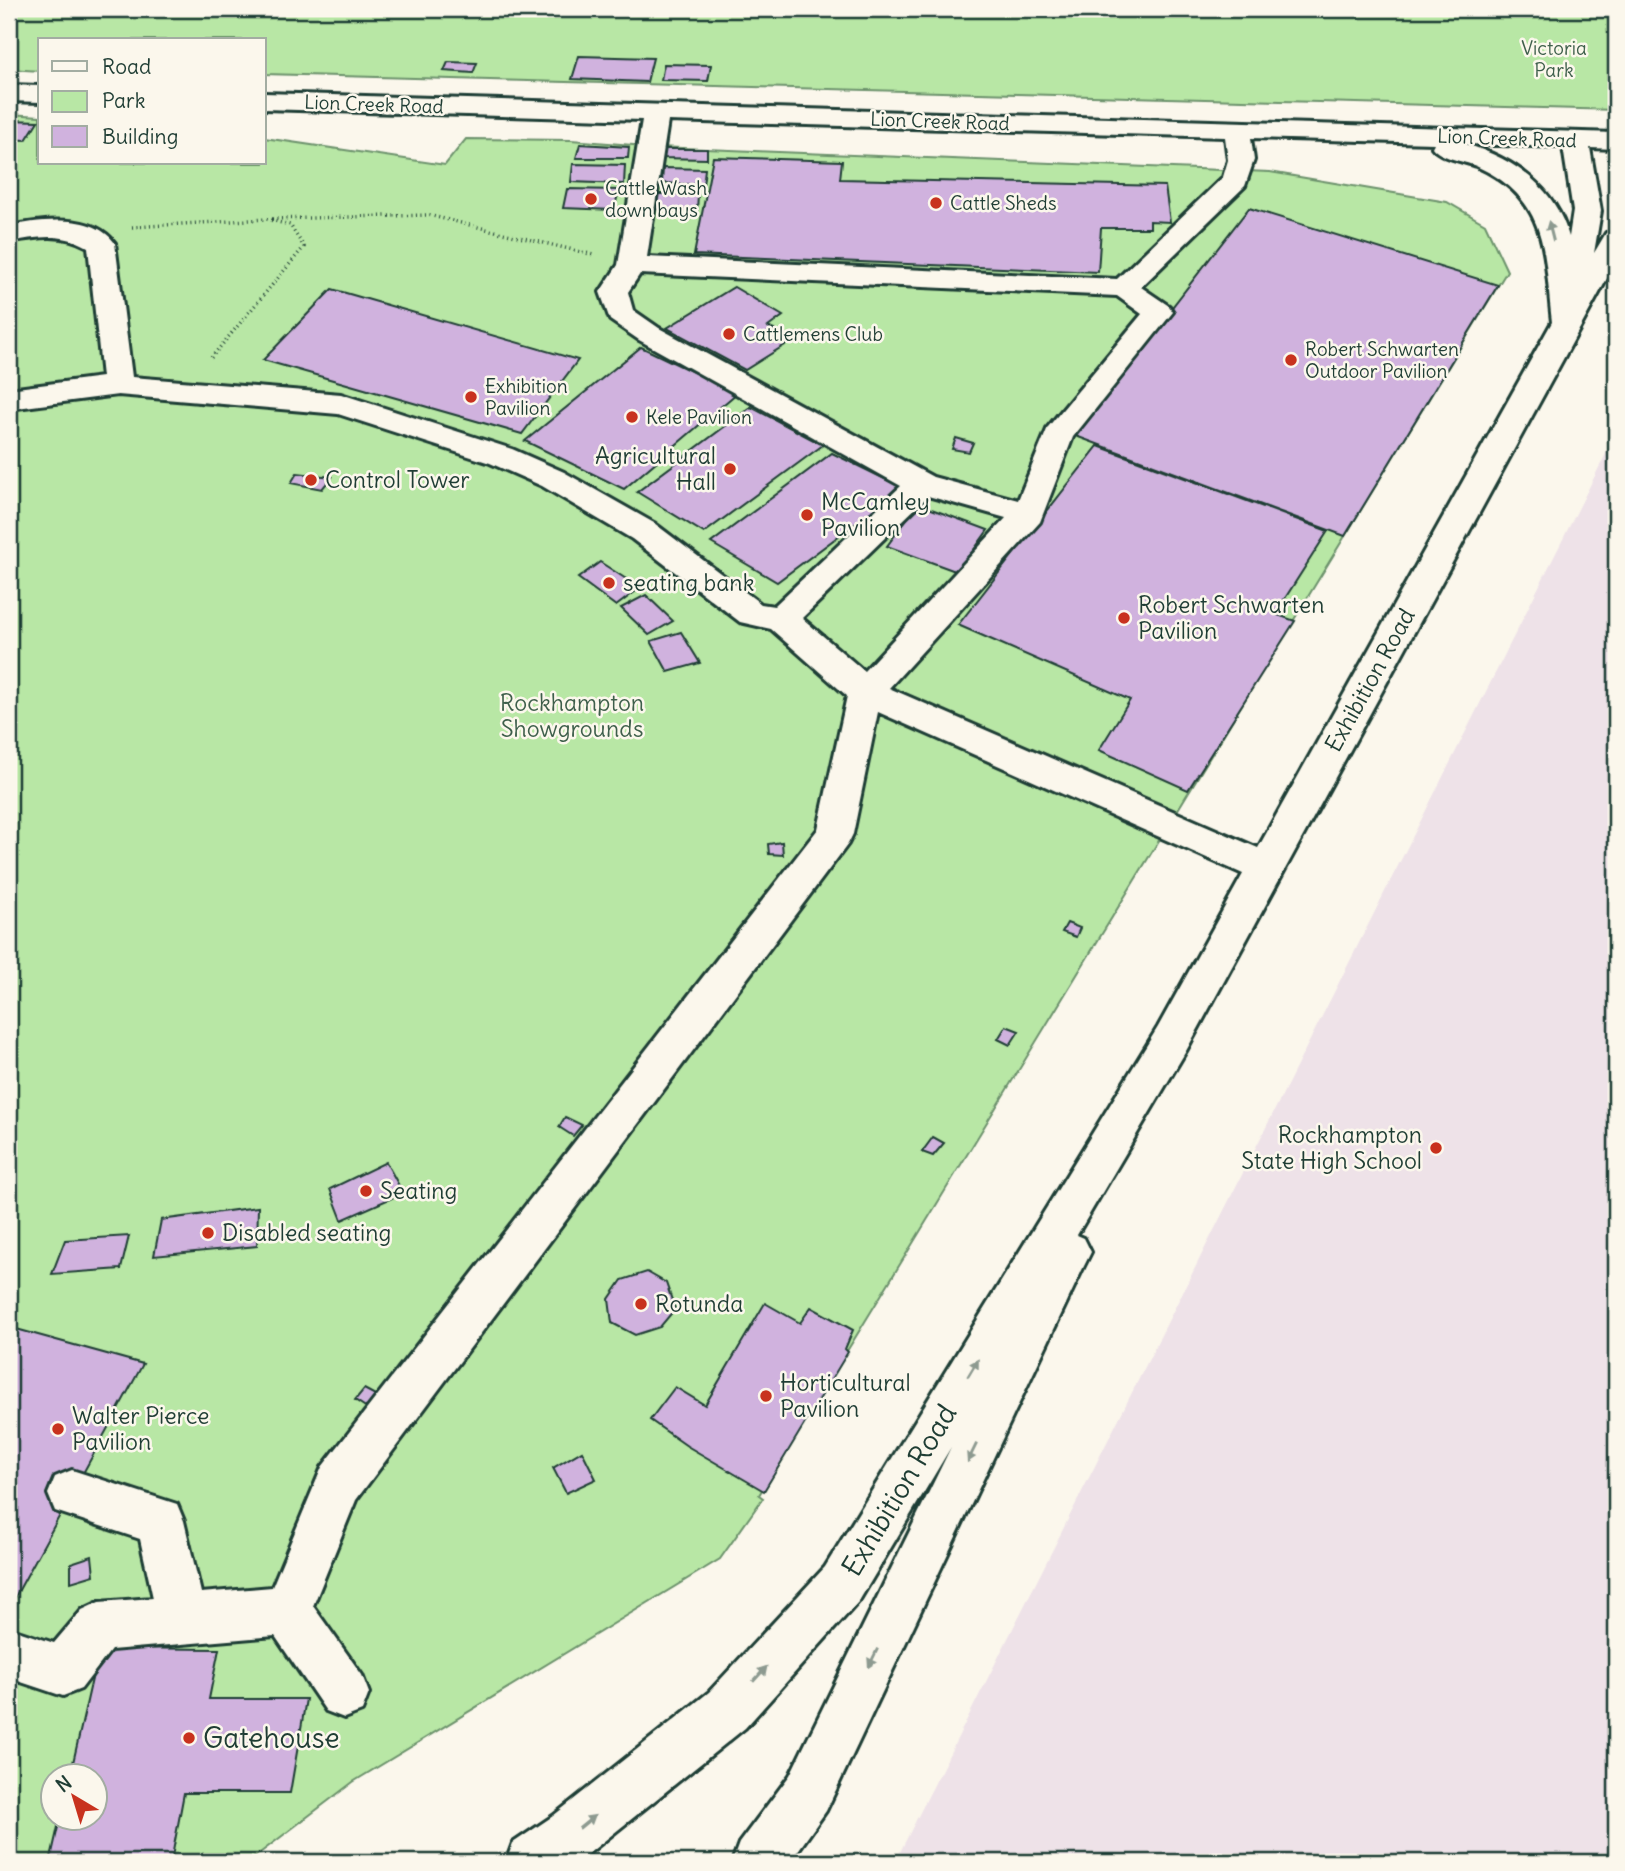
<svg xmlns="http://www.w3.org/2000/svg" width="1625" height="1871" font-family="Delius,sans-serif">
<rect width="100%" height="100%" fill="#fbf7ec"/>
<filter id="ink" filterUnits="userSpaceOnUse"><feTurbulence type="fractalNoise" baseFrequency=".0143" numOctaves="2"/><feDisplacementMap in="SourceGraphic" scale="14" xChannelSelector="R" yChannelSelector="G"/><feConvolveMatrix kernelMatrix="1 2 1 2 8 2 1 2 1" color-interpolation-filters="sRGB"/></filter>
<g filter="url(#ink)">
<!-- built -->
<polygon fill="#eee2e8" points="1616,434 1616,1862 895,1862"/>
<!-- green -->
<g fill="#b8e7a5" stroke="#6c926c" stroke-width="2" fill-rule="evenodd">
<polygon points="9,9 1616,9 1616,110 264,74 264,40 40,40 40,71 9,69"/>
<path d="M9,114L40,116V163H264V138L445,165L466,139L571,140L658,147L1270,172L1447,202L1485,224L1507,271C1258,679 1007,1086 759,1495L763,1498L720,1559L353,1782L248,1862H9ZM52,1776H94V1818H52Z"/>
</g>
<!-- building -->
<g fill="#d0b2de" stroke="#1f3d34" stroke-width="2">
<polygon points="579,56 653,58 647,82 572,79"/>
<polygon points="448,62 477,63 473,73 444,71"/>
<polygon points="664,64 711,65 708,81 661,80"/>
<polygon points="9,120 38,121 26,140 9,139"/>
<polygon points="580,144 629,147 628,158 576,158"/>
<polygon points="662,149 707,149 707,159 660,158"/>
<polygon points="713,157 842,161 840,179 1165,186 1170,222 1150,221 1150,228 1101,228 1098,272 694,255"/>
<polygon points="573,164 625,165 624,184 571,182"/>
<polygon points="663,168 705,169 703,185 662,183"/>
<polygon points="567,189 619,190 614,210 563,208"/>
<polygon points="657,194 698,194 697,211 652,209"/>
<polygon points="1249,208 1498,285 1345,536 1073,435"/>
<polygon points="734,287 783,316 768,327 793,340 745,370 667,328"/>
<polygon points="332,289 578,360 522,434 263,360"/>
<polygon points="641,347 737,393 624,489 525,441"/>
<polygon points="751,407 823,445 704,533 637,492"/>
<polygon points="956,438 973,443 969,452 952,449"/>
<polygon points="1098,446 1328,531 1275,614 1295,621 1188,790 1099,750 1130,700 958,625"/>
<polygon points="832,453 903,488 777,582 711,543"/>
<polygon points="297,473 332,477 322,489 291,483"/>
<polygon points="918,504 988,530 958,572 887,546"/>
<polygon points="600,562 640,588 616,606 578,578"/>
<polygon points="646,595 673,621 649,635 621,608"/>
<polygon points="681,632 700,663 668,672 651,641"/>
<polygon points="782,842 783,855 769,854 768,844"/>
<polygon points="1067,923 1080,928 1076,937 1062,932"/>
<polygon points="1006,1026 1019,1031 1010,1045 998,1039"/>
<polygon points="565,1117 582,1125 573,1136 559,1127"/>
<polygon points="933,1137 944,1143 933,1156 922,1152"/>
<polygon points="386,1162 403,1193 342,1220 330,1189"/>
<polygon points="258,1207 257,1246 154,1256 161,1220"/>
<polygon points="129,1236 121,1269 52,1274 65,1240"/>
<polygon points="647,1272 666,1283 675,1309 660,1327 635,1335 612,1323 609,1299 622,1280"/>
<polygon points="765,1303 800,1323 811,1307 853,1330 845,1349 848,1352 764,1491 687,1446 650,1420 675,1387 705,1405"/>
<polygon points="9,1327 143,1364 9,1608"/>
<polygon points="364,1389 383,1399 373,1412 355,1400"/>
<polygon points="582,1451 596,1479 566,1493 553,1468"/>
<polygon points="92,1556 94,1575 71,1582 71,1563"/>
<polygon points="99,1648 219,1649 209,1699 306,1699 290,1793 184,1793 171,1862 50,1862 60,1818 94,1818 94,1776 70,1776"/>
</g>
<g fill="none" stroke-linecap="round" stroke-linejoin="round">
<!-- minor casing -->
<g stroke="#1f3d34" stroke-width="6">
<g id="minor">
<polygon points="9,85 40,86 40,102 9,101"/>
<path d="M264,93L1616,133V149L1590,148L1601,211L1594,253L1606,233L1616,231V262L1186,1051L1077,1235L1084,1238L1091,1252L1084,1266L826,1811L790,1862H732L739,1843L790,1775L951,1447L859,1601L745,1728L578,1862H506L513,1843L553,1816L709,1692L825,1567L1158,1027L1243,874L878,712L853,834L848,844L356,1500L313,1606L362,1675L369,1693L362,1711L344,1718L326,1711L275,1636L111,1650L81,1689L63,1696L9,1678V1628L54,1643L82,1610L99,1602L153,1598L140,1539L55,1511L48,1494L55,1477L72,1470L177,1504L184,1521L201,1593L272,1587L322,1467L818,829L847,696L771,629L740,622L632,539L542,486L490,463L338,414L118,395L9,409V389L102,377L88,247C62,232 37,237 9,242V226C40,220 93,212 115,243L132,377L341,394L512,449L564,472L654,523L761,604L774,606L901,486L639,340L610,320L600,292L618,265L642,120L264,109ZM668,121L1225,137L1228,160L1223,177L1117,279L647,257ZM1251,138L1434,143L1432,147C1440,158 1463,161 1476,166C1549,199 1544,252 1552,322L1258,848L889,688L1040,522L1073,437L1173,312L1169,306L1141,287L1245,186L1254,160ZM1465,144L1563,147L1573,211L1569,237C1555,187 1513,158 1465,144ZM640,274L1117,296L1142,314L1048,427L1018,500L933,477L659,328L633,310L628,292ZM928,496L1006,518L864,671L802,618Z"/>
</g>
</g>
<!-- path -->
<g stroke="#1f3d34" stroke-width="3.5" stroke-dasharray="1 3.5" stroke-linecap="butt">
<polyline points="272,219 428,215 594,255"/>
<polyline points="132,227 266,219 290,225 304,247 210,359"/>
</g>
<!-- minor -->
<use href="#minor" fill="#fbf7ec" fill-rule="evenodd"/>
</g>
<!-- one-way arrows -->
<defs><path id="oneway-solid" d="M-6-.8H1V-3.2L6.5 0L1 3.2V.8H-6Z" transform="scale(1.75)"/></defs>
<g fill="#8d9a90">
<use href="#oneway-solid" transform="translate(1551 231) rotate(-104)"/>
<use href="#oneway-solid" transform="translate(973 1368) rotate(-59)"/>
<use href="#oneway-solid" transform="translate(972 1453) rotate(116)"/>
<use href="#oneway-solid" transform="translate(873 1658) rotate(116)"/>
<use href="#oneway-solid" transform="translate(760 1674) rotate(-48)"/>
<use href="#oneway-solid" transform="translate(587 1822) rotate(-39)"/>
</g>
</g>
<!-- markers -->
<g fill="#c8321e" stroke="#fbf7ec" stroke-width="2.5">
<circle cx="591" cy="199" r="7"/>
<circle cx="936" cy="203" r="7"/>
<circle cx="729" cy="334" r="7"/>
<circle cx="1291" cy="360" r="7"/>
<circle cx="471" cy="397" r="7"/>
<circle cx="632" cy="417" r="7"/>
<circle cx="730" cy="469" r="7"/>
<circle cx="311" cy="480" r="7"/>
<circle cx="807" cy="515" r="7"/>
<circle cx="609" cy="583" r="7"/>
<circle cx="1124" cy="618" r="7"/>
<circle cx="1436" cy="1148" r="7"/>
<circle cx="366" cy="1191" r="7"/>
<circle cx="208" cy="1233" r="7"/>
<circle cx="641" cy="1304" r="7"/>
<circle cx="766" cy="1396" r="7"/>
<circle cx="58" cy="1429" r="7"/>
<circle cx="189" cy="1738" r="7"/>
</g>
<g text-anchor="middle" stroke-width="5" stroke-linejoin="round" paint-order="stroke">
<!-- far-park labels -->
<g font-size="19" fill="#3e5f4b" stroke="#fbf7ec">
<text x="1554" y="55">Victoria<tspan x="1554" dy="22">Park</tspan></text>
</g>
<!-- far-street labels -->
<g font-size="19" fill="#1f3d34" stroke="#fbf7ec">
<text transform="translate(374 104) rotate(2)" y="7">Lion Creek Road</text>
<text transform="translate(940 121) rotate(2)" y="7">Lion Creek Road</text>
<text transform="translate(1507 138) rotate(2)" y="7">Lion Creek Road</text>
</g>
<!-- far-poi labels -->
<g font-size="19" fill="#1f3d34" stroke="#fbf7ec" text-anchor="start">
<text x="605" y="195">Cattle Wash<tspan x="605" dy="22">down bays</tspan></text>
<text x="950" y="210">Cattle Sheds</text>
<text x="743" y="341">Cattlemens Club</text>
<text x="1305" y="356">Robert Schwarten<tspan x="1305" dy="22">Outdoor Pavilion</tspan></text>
<text x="485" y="393">Exhibition<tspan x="485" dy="22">Pavilion</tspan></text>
<text x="646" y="424">Kele Pavilion</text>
</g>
<!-- poi labels -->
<g font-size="23" fill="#1f3d34" stroke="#fbf7ec" text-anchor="start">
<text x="716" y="464" text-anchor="end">Agricultural<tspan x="716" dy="26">Hall</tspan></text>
<text x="325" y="488">Control Tower</text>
<text x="821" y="510">McCamley<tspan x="821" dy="26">Pavilion</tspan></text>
<text x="623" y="591">seating bank</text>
<text x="1138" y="613">Robert Schwarten<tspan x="1138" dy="26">Pavilion</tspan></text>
<text x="1422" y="1143" text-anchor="end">Rockhampton<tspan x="1422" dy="26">State High School</tspan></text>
<text x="380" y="1199">Seating</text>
<text x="222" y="1241">Disabled seating</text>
<text x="655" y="1312">Rotunda</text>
<text x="780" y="1391">Horticultural<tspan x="780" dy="26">Pavilion</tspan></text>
<text x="72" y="1424">Walter Pierce<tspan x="72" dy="26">Pavilion</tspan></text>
</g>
<!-- street labels -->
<g font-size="23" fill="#1f3d34" stroke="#fbf7ec">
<text transform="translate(1370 680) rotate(-61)" y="8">Exhibition Road</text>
</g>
<!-- park labels -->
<g font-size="23" fill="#3e5f4b" stroke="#fbf7ec">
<text x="572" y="711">Rockhampton<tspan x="572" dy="26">Showgrounds</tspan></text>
</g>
<!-- near-street labels -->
<g font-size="28" fill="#1f3d34" stroke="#fbf7ec">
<text transform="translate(899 1490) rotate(-59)" y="10">Exhibition Road</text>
</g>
<!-- near-poi labels -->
<g font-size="28" fill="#1f3d34" stroke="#fbf7ec" text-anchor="start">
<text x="203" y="1748">Gatehouse</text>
</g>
</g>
<!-- margin -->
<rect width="1625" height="1871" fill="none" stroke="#fbf7ec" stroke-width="35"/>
<rect x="18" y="18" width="1590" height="1836" fill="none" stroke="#1f3d34" stroke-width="2.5" filter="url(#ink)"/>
<!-- legend -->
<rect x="38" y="38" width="228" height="126" fill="#fbf7ec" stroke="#a3ada2" stroke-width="2"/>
<rect x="52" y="61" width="35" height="10" fill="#fbf7ec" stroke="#a3ada2" stroke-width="2"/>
<text x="102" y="74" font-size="21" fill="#1f3d34">Road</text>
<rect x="52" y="91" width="35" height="21" fill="#b8e7a5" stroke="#a3ada2" stroke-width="2"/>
<text x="102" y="108" font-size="21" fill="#1f3d34">Park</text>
<rect x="52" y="126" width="35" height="21" fill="#d0b2de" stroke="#a3ada2" stroke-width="2"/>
<text x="102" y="144" font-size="21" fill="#1f3d34">Building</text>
<!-- north arrow -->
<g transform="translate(74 1797) rotate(322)"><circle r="33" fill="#fbf7ec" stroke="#a3ada2" stroke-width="2"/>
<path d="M0-5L12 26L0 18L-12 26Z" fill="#c8321e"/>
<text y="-10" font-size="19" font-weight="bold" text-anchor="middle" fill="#1f3d34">N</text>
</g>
</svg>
